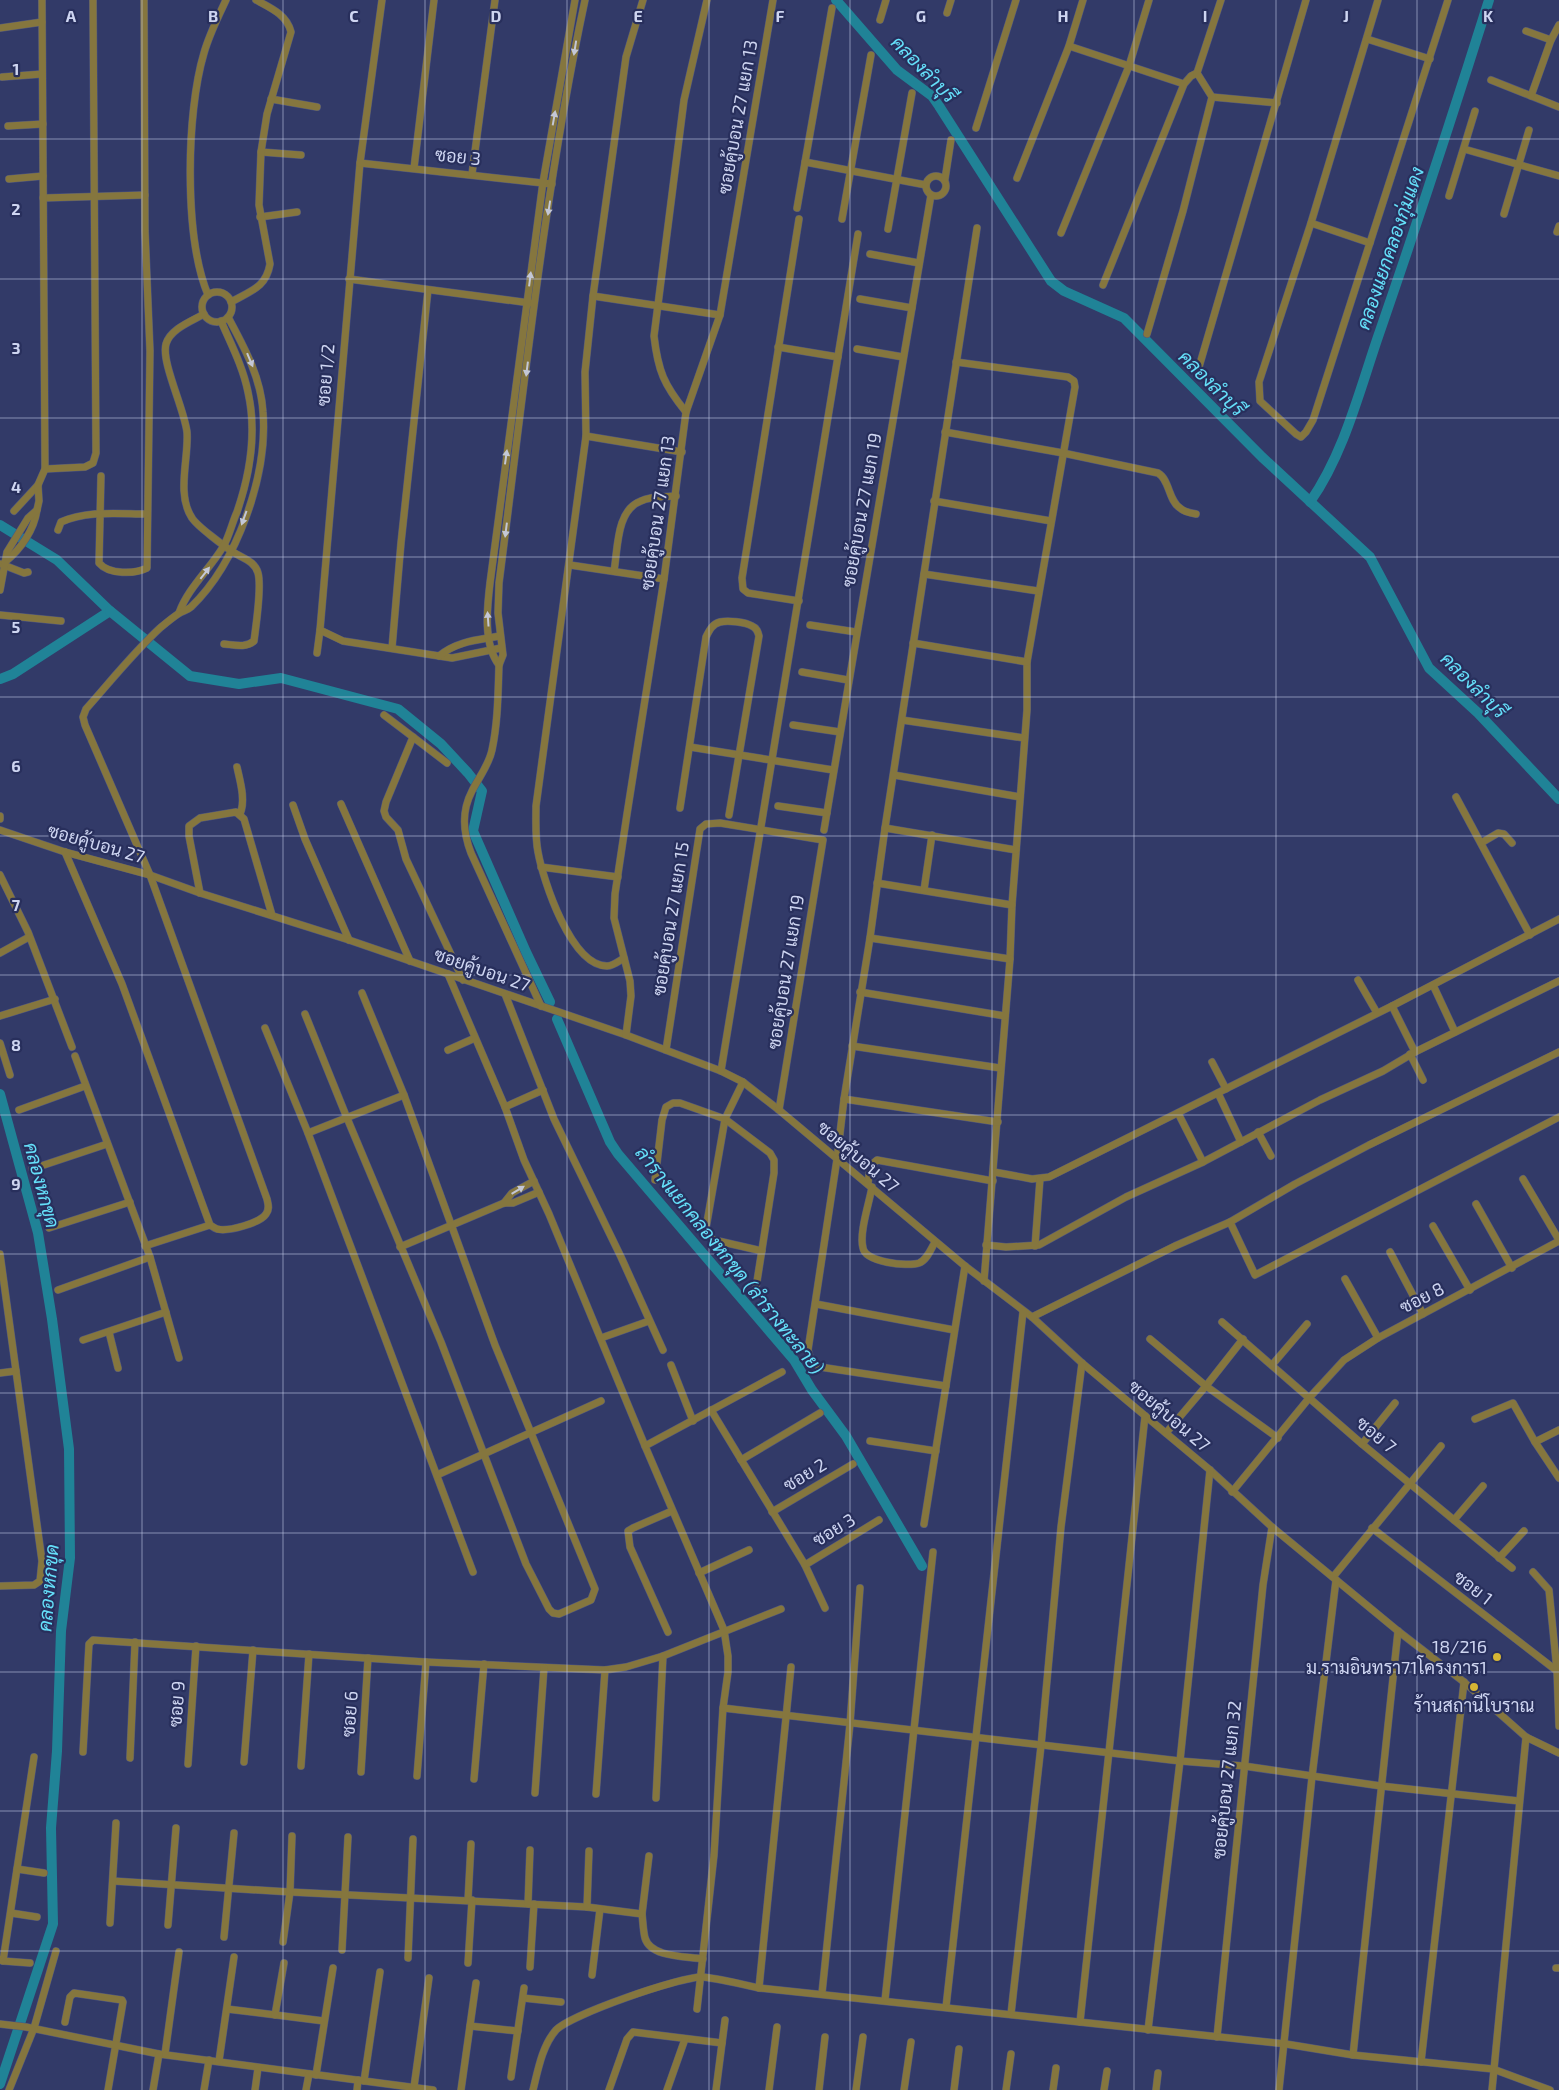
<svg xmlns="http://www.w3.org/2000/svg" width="1559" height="2090" font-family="'Exo 2',Sarabun,sans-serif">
<rect width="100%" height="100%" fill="#323a68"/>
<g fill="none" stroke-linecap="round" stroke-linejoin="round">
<!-- canal -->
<g stroke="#208397" stroke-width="10">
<polyline points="836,0 897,70 932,96 939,106 1051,281 1064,291 1124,318 1262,457 1370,557 1429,668 1478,713 1559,799"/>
<path d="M1310,502C1345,452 1360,388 1380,331C1418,221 1454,111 1489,0"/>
<polyline points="0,525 57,560 110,611 13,674 0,679"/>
<polyline points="110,611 190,676 239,684 281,678 398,709 441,744 468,773 482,791 473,831 526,952 550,1002"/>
<polyline points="557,1019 610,1142 618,1154 794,1360 812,1390 846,1436 922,1566"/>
<polyline points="0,1094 38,1233 52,1319 69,1449 70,1558 61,1631 57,1751 51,1828 53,1924 0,2084"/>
</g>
<!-- street casing -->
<g stroke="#4e5681" stroke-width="8">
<g id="street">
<polyline points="382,0 360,163 320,630 343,641 452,658 501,648"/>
<polyline points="1378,0 1311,223 1259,382 1260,401 1296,434 1301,437 1306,432 1313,420 1448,0"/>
<polyline points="947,13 951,0"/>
<polyline points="880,20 886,0"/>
<polyline points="0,28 42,22"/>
<polyline points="1526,31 1551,40"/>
<polyline points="1367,39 1430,59"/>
<polyline points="1069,46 1184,84"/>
<polyline points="2,77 42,74"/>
<polyline points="1491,80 1559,107"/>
<polyline points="1531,96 1551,40 1559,25"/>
<polyline points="1212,97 1277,103"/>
<polyline points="271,99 317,107"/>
<polyline points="8,126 43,124"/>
<polyline points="976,128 1016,0"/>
<polyline points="1464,149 1559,176"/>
<polyline points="261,152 301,155"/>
<polyline points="805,162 926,185"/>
<polyline points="360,163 552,184"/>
<polyline points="414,168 434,0"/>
<polyline points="472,174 495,0"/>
<circle cx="936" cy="186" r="10"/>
<polyline points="1017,178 1069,46 1083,0"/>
<polyline points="9,179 43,176"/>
<polyline points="945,179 951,140"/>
<polyline points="1449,196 1475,111"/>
<polyline points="43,198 145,195"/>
<polyline points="797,208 832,8"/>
<polyline points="1504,214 1529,130"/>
<polyline points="260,217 297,212"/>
<polyline points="799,219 742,578 743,589 748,593 799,601"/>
<polyline points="842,219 871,55"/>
<polyline points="1311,223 1370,243"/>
<polyline points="888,229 912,93"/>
<polyline points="1557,232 1559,226"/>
<polyline points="1061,233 1129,66 1149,0"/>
<polyline points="870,254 919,263"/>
<polyline points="349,279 530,303"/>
<polyline points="1103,285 1184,84 1191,76 1197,73"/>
<circle cx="217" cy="307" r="15"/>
<path d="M208,295C184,237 186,113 204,53C209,35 218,17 226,0"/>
<polyline points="593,296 720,315"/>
<polyline points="860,299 912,308"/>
<path d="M231,302C250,291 266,288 270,264L259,205L261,152L267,114L291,32C287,15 271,8 256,0"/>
<path d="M204,314C192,321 170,329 166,344C161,362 184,408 187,432C189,458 176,494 192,518C197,526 224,546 233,552C242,558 255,561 258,573C262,587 256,625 254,641C246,648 235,645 224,644"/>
<polyline points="1147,334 1183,211 1212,97 1197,73 1221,0"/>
<polyline points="778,347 838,357"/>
<polyline points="857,349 903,357"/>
<polyline points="956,362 1068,377 1074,381 1075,387 1027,662 1027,710 1012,905 1010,959 984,1281"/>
<polyline points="1199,367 1306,0"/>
<path d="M686,412C664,385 658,371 654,336L684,100L707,0"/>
<path d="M945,432L1063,453L1158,473C1170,480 1168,500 1180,508C1184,512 1190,513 1196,514"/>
<polyline points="586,436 682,452"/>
<polyline points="45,469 85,467 93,463 96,453 93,0"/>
<path d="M101,476L99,563C109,575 135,574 147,568L150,351L145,231L144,0"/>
<polyline points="934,501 1051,521"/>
<polyline points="14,511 38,485"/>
<path d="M58,530L61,522C87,510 120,514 147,514"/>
<path d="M5,562C21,549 34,530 37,510"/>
<polyline points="1,564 24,573 28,572"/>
<polyline points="570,565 664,579"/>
<path d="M614,571C618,549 616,510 641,501C651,496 664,497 676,496"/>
<polyline points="924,574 1038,591"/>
<polyline points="0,590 7,552 28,518 37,510 39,501 38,485 45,469 42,0"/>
<path d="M179,613C188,588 209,570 223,547C229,537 232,523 237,512C250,474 257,432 248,392C243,367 231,344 221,321"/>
<polyline points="0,615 61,621"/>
<polyline points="810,625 856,632"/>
<polyline points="913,643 1027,662"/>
<polyline points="392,648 401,543 428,290"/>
<polyline points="317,653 320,630"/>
<path d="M439,656C457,641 478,640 500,636"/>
<path d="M499,665C483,644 487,608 490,583L543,182L575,0"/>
<polyline points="802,672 848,680"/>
<polyline points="384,715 413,737"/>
<polyline points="902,720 1024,738"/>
<polyline points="793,725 840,732"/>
<polyline points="690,747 833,770"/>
<polyline points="447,763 413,737 386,802 384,811 386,817 398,830 406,859 463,980"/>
<path d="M237,767C240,781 246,800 240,814"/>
<polyline points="894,775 1020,797"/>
<polyline points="1456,797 1530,935"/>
<polyline points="341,804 410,961"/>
<polyline points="293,805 305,839 349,940"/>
<polyline points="778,806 827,813"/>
<path d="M680,808L706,637C709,631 712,624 720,622C728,620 745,622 752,626C757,628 758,632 759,636L729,815"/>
<polyline points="0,816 0,819"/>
<polyline points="885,828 1016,850"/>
<polyline points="0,830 65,852 150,875 200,893 349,940 626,1035 721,1071 743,1082 779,1110 965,1266 1032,1317 1082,1363 1210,1470 1272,1527 1398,1631 1464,1682 1526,1737 1559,1753"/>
<polyline points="824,830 931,195"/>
<polyline points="1481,843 1498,833 1504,834 1512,843"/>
<path d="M65,852L122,984L210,1225C212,1226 214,1228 217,1229C228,1232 260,1223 266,1214C270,1209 268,1204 267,1199L150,875L85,725L83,717L86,709C110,682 133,653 160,628C166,623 172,618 178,614C182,611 188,610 191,607C237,563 268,475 263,412C261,377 244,347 228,317"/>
<polyline points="541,867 618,877"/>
<polyline points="0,875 28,932 72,1047"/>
<polyline points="877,883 1012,905"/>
<polyline points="924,890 932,835"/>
<polyline points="200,893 189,836 189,826 200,818 236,812 244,819 272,915"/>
<polyline points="870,938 1010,959"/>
<polyline points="0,953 29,937"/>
<path d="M624,958C619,961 613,966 607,966C571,966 543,880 538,852C535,837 536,821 536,806L586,436L585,372L593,296L626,57L643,0"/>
<polyline points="448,974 505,1107 524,1160 549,1214 645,1446 724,1630 728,1656 728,1672 723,1708 714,1855 697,2009"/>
<polyline points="1358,980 1377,1013"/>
<polyline points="1433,985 1455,1032"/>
<polyline points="860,992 1005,1016"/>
<polyline points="505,994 554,1119 621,1257 663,1350"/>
<path d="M541,1006L471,853C463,832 461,812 472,791C479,777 489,765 492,750C498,722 498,693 499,665L503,655L498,613L499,583C524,389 544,192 585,0"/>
<polyline points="1392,1006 1415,1052"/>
<polyline points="305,1014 347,1118 441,1342 526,1564 549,1609 553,1613 559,1614 591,1600 595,1589 495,1345 404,1095 362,993"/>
<polyline points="0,1016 55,999"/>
<polyline points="265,1028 308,1133 473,1572"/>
<polyline points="626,1035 631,996 630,981 614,918 615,894 627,814 664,579 686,412 720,315 773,0"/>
<polyline points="0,1043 10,1075"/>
<polyline points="852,1046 1000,1068"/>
<polyline points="448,1050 475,1038"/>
<polyline points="666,1050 700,829 706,824 720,823 823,840 779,1110"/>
<polyline points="1410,1054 1423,1080"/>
<polyline points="75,1056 150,1257 179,1358"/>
<polyline points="1212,1062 1226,1089"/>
<polyline points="721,1071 858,234"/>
<polyline points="743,1082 725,1119 706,1228 707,1235 714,1240 762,1251"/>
<polyline points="1218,1093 1241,1142"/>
<polyline points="844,1099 998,1122"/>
<polyline points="505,1107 543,1090"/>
<polyline points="19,1110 85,1086"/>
<polyline points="1178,1113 1203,1162"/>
<polyline points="1258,1132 1271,1156"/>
<polyline points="308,1133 404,1095"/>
<polyline points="32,1169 107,1144"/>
<polyline points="994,1172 1032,1179 1049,1177 1392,1006 1559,919"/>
<polyline points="1523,1179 1559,1240"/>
<polyline points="655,1180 662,1120 666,1107 673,1103 680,1103 725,1119 770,1153 774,1160 774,1173 755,1294"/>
<polyline points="868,1184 870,1166 877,1160 993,1181"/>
<path d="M872,1187C869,1204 859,1233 863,1248C865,1262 907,1267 919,1263C927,1260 931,1249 935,1242"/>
<polyline points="504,1203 512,1193 534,1181"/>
<polyline points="1476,1204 1512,1268"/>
<polyline points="1230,1222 1255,1275 1559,1117"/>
<polyline points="1433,1226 1470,1290"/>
<polyline points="49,1228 130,1202"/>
<polyline points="986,1245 1006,1247 1039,1245 1126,1197 1203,1162 1320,1100 1383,1071 1415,1052 1559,981"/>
<polyline points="145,1246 210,1225"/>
<polyline points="1035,1246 1040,1179"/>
<polyline points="400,1247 504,1203 513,1203 539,1192"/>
<polyline points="1390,1252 1423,1314"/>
<polyline points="0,1254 42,1561 40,1581 34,1585 0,1586"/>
<polyline points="1345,1279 1378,1338"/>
<polyline points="58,1290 150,1257"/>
<polyline points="816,1304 954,1330"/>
<polyline points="1032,1317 1175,1246 1230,1222 1295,1184 1369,1145 1559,1052"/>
<polyline points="1222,1322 1362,1444 1512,1568"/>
<polyline points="109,1332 118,1368"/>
<polyline points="601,1338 649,1321"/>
<polyline points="1150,1339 1206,1386 1278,1438"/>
<polyline points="83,1340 166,1312"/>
<polyline points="671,1365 693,1421"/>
<polyline points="1272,1365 1307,1324"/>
<polyline points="0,1373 16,1371"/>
<polyline points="946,1386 820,1367 811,1361 808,1350 837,1159 844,1099 870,938 885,828 977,228"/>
<polyline points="711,1410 805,1565 825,1608"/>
<polyline points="1475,1419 1513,1403 1535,1442 1559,1478"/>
<polyline points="1166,1433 1206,1386 1243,1339"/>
<polyline points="870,1441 936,1451"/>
<polyline points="1535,1442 1559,1430"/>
<polyline points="1362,1444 1395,1403"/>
<polyline points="645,1446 782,1372"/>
<polyline points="741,1460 820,1413"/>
<polyline points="437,1475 601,1401"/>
<polyline points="1232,1492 1310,1397 1344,1360 1378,1338 1559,1241"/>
<polyline points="772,1512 853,1464"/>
<polyline points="1454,1520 1483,1486"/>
<polyline points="924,1524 965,1266"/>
<polyline points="1372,1528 1557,1671"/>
<polyline points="1499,1558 1524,1531"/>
<polyline points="805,1565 879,1520"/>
<polyline points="1533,1572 1549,1590 1557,1671 1559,1726"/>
<polyline points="699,1573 749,1550"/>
<polyline points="1333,1577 1441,1446"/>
<polyline points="668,1632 630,1547 628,1531 633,1528 672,1511"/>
<polyline points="723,1708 1180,1761 1244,1766 1381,1786 1519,1801"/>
<polyline points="83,1752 89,1644 93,1640 426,1662 605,1670 626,1667 663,1656 781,1609"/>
<polyline points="130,1758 135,1642"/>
<polyline points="244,1762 253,1650"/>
<polyline points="188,1764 196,1646"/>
<polyline points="301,1766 309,1654"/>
<polyline points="361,1772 368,1658"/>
<polyline points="417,1776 426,1662"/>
<polyline points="474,1779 484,1664"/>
<polyline points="535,1793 544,1668"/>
<polyline points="596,1794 605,1670"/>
<polyline points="656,1798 663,1656"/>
<polyline points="17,1869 44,1873"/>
<path d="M113,1881L290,1892L587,1907L642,1914C643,1921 643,1930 645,1938C651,1958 686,1956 703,1959"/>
<polyline points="468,1900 471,1844"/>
<polyline points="528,1904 530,1850"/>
<polyline points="587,1907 589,1851"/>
<polyline points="11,1913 37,1917"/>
<polyline points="642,1914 649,1856"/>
<polyline points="110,1923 116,1823"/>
<polyline points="168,1925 176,1828"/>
<polyline points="224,1937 234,1833"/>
<polyline points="283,1942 290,1892 292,1836"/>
<polyline points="342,1950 348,1837"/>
<polyline points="408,1958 413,1839"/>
<polyline points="0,1960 3,1961 34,1757"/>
<polyline points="3,1961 30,1963"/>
<polyline points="468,1963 472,1900"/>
<polyline points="530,1967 534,1904"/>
<polyline points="1556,1968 1559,1968"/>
<polyline points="592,1975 600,1909"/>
<polyline points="759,1988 791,1667"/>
<polyline points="822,1993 850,1724 860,1588"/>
<polyline points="523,1998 561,2002"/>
<polyline points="885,2000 933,1552"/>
<polyline points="946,2007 1023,1312"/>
<polyline points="227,2009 324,2021"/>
<polyline points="1011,2014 1041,1746 1061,1527 1082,1363"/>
<polyline points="275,2015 284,1963"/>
<polyline points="65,2022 70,1997 74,1993 122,2000 123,2002 108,2090"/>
<polyline points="1080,2022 1145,1416"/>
<polyline points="0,2024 26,2027 159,2054 433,2090"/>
<polyline points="470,2026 518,2031"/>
<polyline points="1148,2030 1180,1761 1210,1470"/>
<polyline points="1217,2037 1263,1585 1272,1527"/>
<polyline points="165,2054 179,1952"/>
<polyline points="1353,2055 1398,1631"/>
<polyline points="219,2061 234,1957"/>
<polyline points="1421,2062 1464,1682"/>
<polyline points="316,2075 333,1968"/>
<polyline points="511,2077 524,1988"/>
<polyline points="364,2081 380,1972"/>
<polyline points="414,2087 429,1978"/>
<polyline points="9,2090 34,2028 56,1951"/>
<polyline points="153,2090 159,2054"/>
<polyline points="204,2090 209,2060"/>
<polyline points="255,2090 258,2068"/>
<polyline points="306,2090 309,2074"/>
<polyline points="357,2090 358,2080"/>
<polyline points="461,2090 476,1983"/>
<path d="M533,2090C538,2070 542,2046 556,2030C570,2015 681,1976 703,1977C721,1979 741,1984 759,1988L1286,2044L1353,2055L1493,2069L1550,2090"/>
<polyline points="609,2090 627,2039 633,2032 722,2043"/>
<polyline points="667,2090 685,2039"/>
<polyline points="716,2090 725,2020"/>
<polyline points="769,2090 777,2027"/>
<polyline points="819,2090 825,2037"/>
<polyline points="856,2090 863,2037"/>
<polyline points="904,2090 911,2042"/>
<polyline points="954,2090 959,2049"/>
<polyline points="1006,2090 1011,2054"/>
<polyline points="1053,2090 1056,2068"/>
<polyline points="1104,2090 1107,2071"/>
<polyline points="1156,2090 1158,2073"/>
<polyline points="1279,2090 1312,1777 1336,1580"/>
<polyline points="1492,2090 1526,1737"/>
</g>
</g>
<!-- street -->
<use href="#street" stroke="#85763e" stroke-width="7"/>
</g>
<!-- one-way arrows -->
<defs><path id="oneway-solid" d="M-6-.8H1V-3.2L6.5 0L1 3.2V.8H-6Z" transform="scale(1.25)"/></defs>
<g fill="#c3c7d6">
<use href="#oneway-solid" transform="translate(575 48) rotate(99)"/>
<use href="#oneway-solid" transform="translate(554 118) rotate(-80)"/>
<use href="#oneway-solid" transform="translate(549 208) rotate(99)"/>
<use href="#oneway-solid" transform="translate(530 279) rotate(-83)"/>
<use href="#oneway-solid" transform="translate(250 360) rotate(67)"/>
<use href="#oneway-solid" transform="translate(527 369) rotate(97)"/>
<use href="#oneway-solid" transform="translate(506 457) rotate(-82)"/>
<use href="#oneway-solid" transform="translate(244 518) rotate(110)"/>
<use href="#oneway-solid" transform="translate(506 530) rotate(97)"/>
<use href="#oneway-solid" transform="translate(205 573) rotate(-52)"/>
<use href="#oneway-solid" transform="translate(488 619) rotate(-94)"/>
<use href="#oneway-solid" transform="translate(518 1190) rotate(-31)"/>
</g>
<!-- grid -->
<path fill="none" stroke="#ced5f1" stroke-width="1" stroke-opacity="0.55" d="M142,0V2090M283,0V2090M425,0V2090M567,0V2090M709,0V2090M850,0V2090M992,0V2090M1134,0V2090M1276,0V2090M1417,0V2090M0,139H1559M0,279H1559M0,418H1559M0,557H1559M0,697H1559M0,836H1559M0,975H1559M0,1115H1559M0,1254H1559M0,1393H1559M0,1533H1559M0,1672H1559M0,1811H1559M0,1951H1559"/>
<!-- markers -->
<g fill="#d5b534" stroke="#282f5c" stroke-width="2">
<circle cx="1497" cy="1657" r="5"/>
<circle cx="1474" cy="1687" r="5"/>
</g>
<g text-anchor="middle" stroke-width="4.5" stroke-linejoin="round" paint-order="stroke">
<!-- street labels -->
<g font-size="18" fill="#ced5f1" stroke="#282f5c">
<text transform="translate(738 117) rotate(-80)" y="6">ซอยคู้บอน 27 แยก 13</text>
<text transform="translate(458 157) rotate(6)" y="6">ซอย 3</text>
<text transform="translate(326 375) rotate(-85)" y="6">ซอย 1/2</text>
<text transform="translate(862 510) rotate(-80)" y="6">ซอยคู้บอน 27 แยก 19</text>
<text transform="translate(658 513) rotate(-82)" y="6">ซอยคู้บอน 27 แยก 13</text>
<text transform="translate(96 844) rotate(16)" y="6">ซอยคู้บอน 27</text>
<text transform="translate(671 919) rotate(-81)" y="6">ซอยคู้บอน 27 แยก 15</text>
<text transform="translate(482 970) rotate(19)" y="6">ซอยคู้บอน 27</text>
<text transform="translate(786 972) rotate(-81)" y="6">ซอยคู้บอน 27 แยก 19</text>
<text transform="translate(858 1157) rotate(40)" y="6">ซอยคู้บอน 27</text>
<text transform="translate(1422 1298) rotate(-27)" y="6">ซอย 8</text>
<text transform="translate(1169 1416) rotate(40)" y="6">ซอยคู้บอน 27</text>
<text transform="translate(1376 1435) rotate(40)" y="6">ซอย 7</text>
<text transform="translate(805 1475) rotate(-31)" y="6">ซอย 2</text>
<text transform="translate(834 1530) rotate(-31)" y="6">ซอย 3</text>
<text transform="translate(1473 1588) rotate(38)" y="6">ซอย 1</text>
<text transform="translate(177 1704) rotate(-86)" y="6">ซอย 9</text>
<text transform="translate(350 1714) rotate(-86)" y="6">ซอย 6</text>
<text transform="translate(1227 1780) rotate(-84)" y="6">ซอยคู้บอน 27 แยก 32</text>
</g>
<!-- poi labels -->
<g font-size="18" fill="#ced5f1" stroke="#282f5c" text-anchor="end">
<text x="1487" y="1653">18/216<tspan x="1487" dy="21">ม.รามอินทรา71โครงการ1</tspan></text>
<text x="1474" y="1712" text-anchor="middle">ร้านสถานีโบราณ</text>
</g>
<!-- water labels -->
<g font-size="19" font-style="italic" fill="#65e0fa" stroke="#282f5c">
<text transform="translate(924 69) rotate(46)" y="7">คลองลำบุรี</text>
<text transform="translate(1390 248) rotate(-71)" y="7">คลองแยกคลองกุ่มแดง</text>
<text transform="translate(1212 383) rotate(45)" y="7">คลองลำบุรี</text>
<text transform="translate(1474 685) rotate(45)" y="7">คลองลำบุรี</text>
<text transform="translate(42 1185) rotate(75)" y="7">คลองหกขุด</text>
<text transform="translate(730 1260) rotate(51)" y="7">ลำรางแยกคลองหกขุด (ลำรางทะลาย)</text>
<text transform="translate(48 1588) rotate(-85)" y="7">คลองหกขุด</text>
</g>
</g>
<g font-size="16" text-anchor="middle" font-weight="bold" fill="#ced5f1" stroke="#282f5c" stroke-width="4.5" stroke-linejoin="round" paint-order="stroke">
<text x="71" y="22">A</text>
<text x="213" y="22">B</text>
<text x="354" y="22">C</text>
<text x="496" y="22">D</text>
<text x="638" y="22">E</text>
<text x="780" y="22">F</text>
<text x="921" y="22">G</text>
<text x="1063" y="22">H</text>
<text x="1205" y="22">I</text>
<text x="1346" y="22">J</text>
<text x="1488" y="22">K</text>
<text x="16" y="75">1</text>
<text x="16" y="215">2</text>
<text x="16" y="354">3</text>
<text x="16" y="493">4</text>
<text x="16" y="633">5</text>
<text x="16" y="772">6</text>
<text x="16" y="911">7</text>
<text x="16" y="1051">8</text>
<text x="16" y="1190">9</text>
</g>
</svg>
